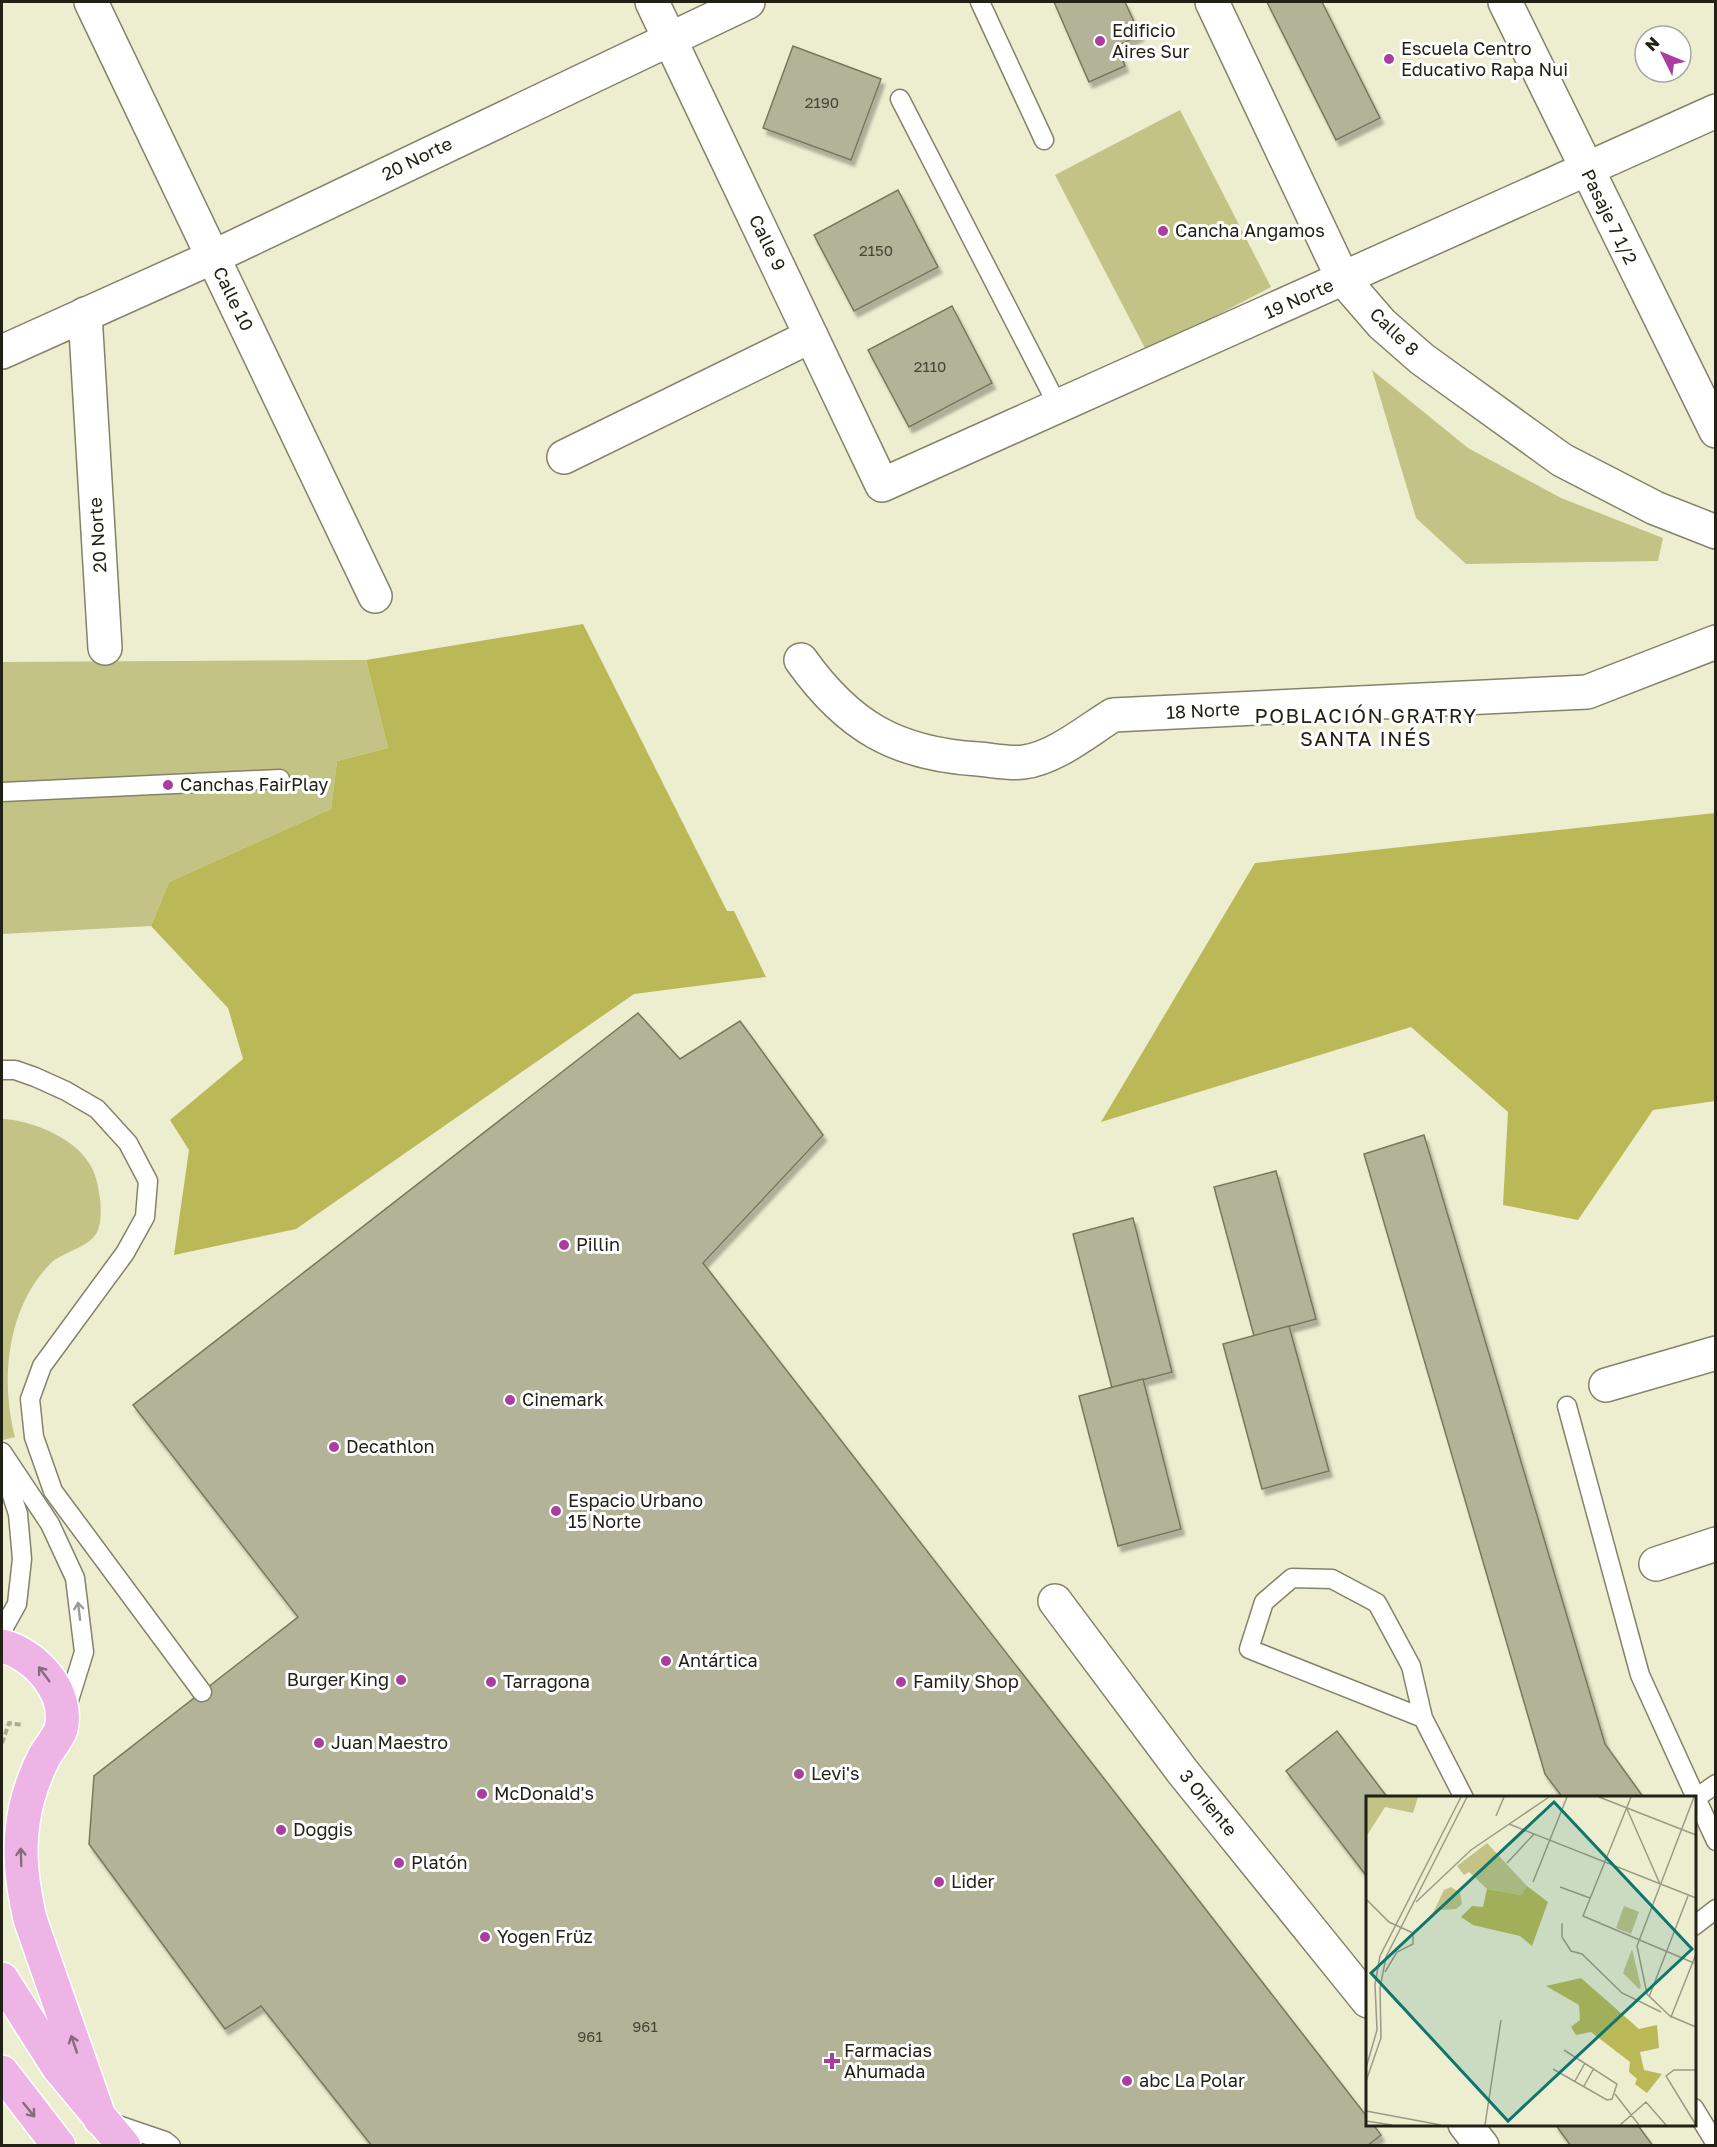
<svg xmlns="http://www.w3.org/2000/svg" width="1717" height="2147" font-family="'Golos Text',sans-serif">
<defs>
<filter id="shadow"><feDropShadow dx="3.5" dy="6" stdDeviation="1.5" flood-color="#0004"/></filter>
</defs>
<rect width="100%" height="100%" fill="#ededd0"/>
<!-- green -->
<g fill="#c3c385">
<polygon points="1180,110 1271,287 1147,352 1055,175"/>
<polygon points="1372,370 1468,448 1561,498 1663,538 1658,561 1466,564 1416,518"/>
<polygon points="366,660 388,748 337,761 331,809 169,882 151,926 2,934 2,662"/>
<path d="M2,1119C31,1120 73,1137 89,1163C96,1173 98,1186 100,1198C101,1209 102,1224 96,1234C87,1248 62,1252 50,1264C7,1308 0,1380 15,1437L3,1440L2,1436Z"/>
</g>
<!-- forest -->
<g fill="#bbb858">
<polygon points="583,624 727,911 734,911 766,977 634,994 296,1229 174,1255 189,1150 170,1120 243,1059 228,1008 151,926 169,882 331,809 337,761 388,748 366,660"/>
<polygon points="1715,813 1715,1101 1653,1110 1578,1220 1503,1205 1508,1112 1411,1027 1101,1122 1255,863"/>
</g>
<!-- building -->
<g fill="#b3b397" stroke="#78785e" stroke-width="1.5" filter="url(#shadow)">
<polygon points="1054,2 1125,2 1140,35 1117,46 1125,66 1089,82"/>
<polygon points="1267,2 1322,2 1380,118 1336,140"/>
<polygon points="793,46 881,79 851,160 763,128"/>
<polygon points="898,190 938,267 854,311 814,235"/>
<polygon points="952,306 992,383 909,427 868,350"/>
<polygon points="638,1013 680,1059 740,1021 823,1135 703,1263 1368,2118 1368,2124 1373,2124 1381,2135 1367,2146 372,2146 261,2006 225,2029 89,1844 94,1776 298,1617 133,1405"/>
<polygon points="1424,1135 1605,1744 1644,1798 1563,1798 1545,1774 1364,1154"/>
<polygon points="1276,1171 1316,1319 1254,1336 1214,1187"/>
<polygon points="1133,1218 1172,1372 1112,1388 1073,1234"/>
<polygon points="1289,1326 1329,1471 1262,1489 1223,1344"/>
<polygon points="1143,1379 1181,1529 1118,1546 1079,1396"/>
<polygon points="1337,1731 1388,1798 1368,1798 1368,1878 1286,1771"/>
<polygon points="1555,2124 1637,2124 1653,2146 1571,2146"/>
</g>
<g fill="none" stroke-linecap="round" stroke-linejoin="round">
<!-- service casing -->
<g stroke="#838369" stroke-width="21">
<g id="service">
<polyline points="980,2 1044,140"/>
<polyline points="900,99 1058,406"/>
<polyline points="2,792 280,779"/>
<polyline points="2,1070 15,1070 35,1077 66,1091 97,1109 128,1143 148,1181 145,1217 125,1253 42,1366 30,1399 34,1437 53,1491 202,1692"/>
<polyline points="1567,1406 1640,1675 1696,1798"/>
<polyline points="2,1452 50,1524 75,1578 84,1652 66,1710"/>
<polyline points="2,1464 18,1514 22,1559 17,1604 2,1631"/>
<polyline points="1423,1718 1249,1649 1264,1602 1292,1578 1332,1579 1377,1603 1411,1666 1423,1718 1464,1798"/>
<polyline points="1716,1784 1696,1798 1716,1841"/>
<polyline points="1694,1926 1716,1909"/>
<polyline points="1694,2108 1716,2144"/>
<polyline points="109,2122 165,2141 171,2146"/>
</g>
</g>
<!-- minor casing -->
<g stroke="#838369" stroke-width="36">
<g id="minor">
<polyline points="91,2 375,596"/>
<polyline points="652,2 882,485 1716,111"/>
<polyline points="1212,2 1343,279 1382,324 1422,359 1562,460 1655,508 1716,532"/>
<polyline points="1505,2 1716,431"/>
<polyline points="85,314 105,648"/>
<polyline points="2,352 213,257 748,2"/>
<polyline points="564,457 811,336"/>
<path d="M801,660C848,726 896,754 978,759C992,760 1009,764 1024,762C1055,758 1087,731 1113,715L1587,692L1716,642"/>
<polyline points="1606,1385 1716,1353"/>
<polyline points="1656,1564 1716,1544"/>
<polyline points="1055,1601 1182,1771 1368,2001"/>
<polyline points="1465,2124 1482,2146"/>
</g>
</g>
<!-- primary casing -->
<g stroke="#fff" stroke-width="36">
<g id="primary">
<path d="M2,1646C35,1654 70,1692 61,1729C58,1738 49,1748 44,1757C34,1777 26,1800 23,1823C18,1855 23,1887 30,1919L100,2119"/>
<polyline points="2,1979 58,2067 124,2146"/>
<polyline points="2,2072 59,2146"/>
</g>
</g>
<!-- path -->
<polyline stroke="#acac94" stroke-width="4" stroke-dasharray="6 3" stroke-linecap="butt" points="2,1743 9,1723 22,1725"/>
<!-- service -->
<use href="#service" stroke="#fff" stroke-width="18"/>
<!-- minor -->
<use href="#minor" stroke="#fff" stroke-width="33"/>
<!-- primary -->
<use href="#primary" stroke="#efb4e6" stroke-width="33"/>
</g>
<!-- one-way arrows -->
<defs><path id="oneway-shaft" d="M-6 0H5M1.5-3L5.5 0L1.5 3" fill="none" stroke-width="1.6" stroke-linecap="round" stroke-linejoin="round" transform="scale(1.5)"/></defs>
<use stroke="#9b9b96" href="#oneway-shaft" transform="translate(79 1611) rotate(-97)"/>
<g stroke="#886a7e">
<use href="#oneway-shaft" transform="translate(44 1674) rotate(-127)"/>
<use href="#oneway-shaft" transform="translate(21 1857) rotate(-92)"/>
<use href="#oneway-shaft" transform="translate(74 2044) rotate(-109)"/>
<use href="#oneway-shaft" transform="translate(29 2110) rotate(51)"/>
</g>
<!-- markers -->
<g fill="#aa3e9e" stroke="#fff" stroke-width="2">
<circle cx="1100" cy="41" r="6"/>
<circle cx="1389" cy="59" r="6"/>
<circle cx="1163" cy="231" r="6"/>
<circle cx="168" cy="785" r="6"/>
<circle cx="564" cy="1245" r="6"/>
<circle cx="510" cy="1400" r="6"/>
<circle cx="334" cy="1447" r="6"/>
<circle cx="556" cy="1511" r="6"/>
<circle cx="666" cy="1661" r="6"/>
<circle cx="401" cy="1680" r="6"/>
<circle cx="491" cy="1682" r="6"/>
<circle cx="901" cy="1682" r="6"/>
<circle cx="319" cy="1743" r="6"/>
<circle cx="799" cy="1774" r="6"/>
<circle cx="482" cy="1794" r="6"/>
<circle cx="281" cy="1830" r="6"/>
<circle cx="399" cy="1863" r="6"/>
<circle cx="939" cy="1882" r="6"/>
<circle cx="485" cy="1937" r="6"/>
<path d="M829 2052h6v6h6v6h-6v6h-6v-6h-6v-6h6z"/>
<circle cx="1127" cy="2081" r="6"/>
</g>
<g text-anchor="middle" stroke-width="6" stroke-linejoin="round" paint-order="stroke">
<!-- number labels -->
<g font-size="15" fill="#464636">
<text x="822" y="108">2190</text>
<text x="876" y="256">2150</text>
<text x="930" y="372">2110</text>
<text x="645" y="2032">961</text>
<text x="590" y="2042">961</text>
</g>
<!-- poi labels -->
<g font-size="18" fill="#212116" stroke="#fff" text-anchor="start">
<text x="1112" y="37">Edificio<tspan x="1112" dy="21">Aires Sur</tspan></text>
<text x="1401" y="55">Escuela Centro<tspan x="1401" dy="21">Educativo Rapa Nui</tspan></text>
<text x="1175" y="237">Cancha Angamos</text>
<text x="180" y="791">Canchas FairPlay</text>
<text x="576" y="1251">Pillin</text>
<text x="522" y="1406">Cinemark</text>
<text x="346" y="1453">Decathlon</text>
<text x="568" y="1507">Espacio Urbano<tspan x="568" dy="21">15 Norte</tspan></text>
<text x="678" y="1667">Antártica</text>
<text x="389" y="1686" text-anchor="end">Burger King</text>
<text x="503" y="1688">Tarragona</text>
<text x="913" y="1688">Family Shop</text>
<text x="331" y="1749">Juan Maestro</text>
<text x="811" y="1780">Levi's</text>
<text x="494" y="1800">McDonald's</text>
<text x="293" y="1836">Doggis</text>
<text x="411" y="1869">Platón</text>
<text x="951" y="1888">Lider</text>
<text x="497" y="1943">Yogen Früz</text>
<text x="844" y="2057">Farmacias<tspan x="844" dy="21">Ahumada</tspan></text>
<text x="1139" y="2087">abc La Polar</text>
</g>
<!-- street labels -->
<g font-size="18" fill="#212116" stroke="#fff">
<text transform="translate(417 159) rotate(-26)" y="6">20 Norte</text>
<text transform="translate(1609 217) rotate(64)" y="6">Pasaje 7 1/2</text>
<text transform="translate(767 243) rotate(64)" y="6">Calle 9</text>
<text transform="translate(233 299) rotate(64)" y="6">Calle 10</text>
<text transform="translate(1299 299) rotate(-24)" y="6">19 Norte</text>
<text transform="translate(1394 332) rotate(44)" y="6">Calle 8</text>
<text transform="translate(98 535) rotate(-94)" y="6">20 Norte</text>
<text transform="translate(1203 711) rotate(-3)" y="6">18 Norte</text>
<text transform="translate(1208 1803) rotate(51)" y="6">3 Oriente</text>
</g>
<!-- neighbourhood labels -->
<g font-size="20" letter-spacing="1.5" fill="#212116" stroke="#fff">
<text x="1366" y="723">POBLACIÓN GRATRY<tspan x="1366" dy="23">SANTA INÉS</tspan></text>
</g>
</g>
<!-- overview -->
<g transform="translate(1366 1796)">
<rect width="330" height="330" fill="#ededd0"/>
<path d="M0,1H52L47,17L19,11L0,41ZM121,47L161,90L155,99L121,93L103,76L98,79L91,70ZM85,91L94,97L96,108L90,113L74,114L65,121L78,94ZM258,110L273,116L265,138L250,132ZM266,153L275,191L273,193L257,177Z" fill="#c3c385"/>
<path d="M161,90L182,106L166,150L154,140L107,129L95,121L106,110L117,111L121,93L155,99ZM215,182L273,233L291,229L293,252L274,256L278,274L296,278L281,297L269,288L271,283L263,276L264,266L225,236L210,239L205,231L214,224L213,209L180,190Z" fill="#bbb858"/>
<path fill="none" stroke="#9b9b86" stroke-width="1.5" d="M233,1L330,39M265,1L217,120L328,167M328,1L271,150L281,198L305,221L330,158M261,13L294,88M130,20L138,1M143,28L330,102M141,67L168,38M167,86L201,1M194,91L224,102M0,103L23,126L47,137M50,106L105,54L183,1M196,127V141L205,155L216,158L256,197L295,216M19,176L31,156L47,148V137M283,201L322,100M304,220L330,231M0,272L11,234L9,188L14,160L95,1M187,273L241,304L246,303L251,288L198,254M0,285L15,242L14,192L20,161L101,1M209,285L219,267M218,290L228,272M249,298L273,329M0,315L75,329M0,325L26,329M119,329L135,224M254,329L280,306L300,329M330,329L300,280L308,274H330"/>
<path fill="#0f766e" fill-opacity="0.15" stroke="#0f766e" stroke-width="3" d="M188,6L326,153L142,325L5,177Z"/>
<rect width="330" height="330" fill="none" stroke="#212116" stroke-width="3"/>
</g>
<!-- border -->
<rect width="1717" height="2147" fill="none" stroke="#212116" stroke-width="6"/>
<!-- north arrow -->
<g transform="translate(1663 54) rotate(313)"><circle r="28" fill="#ffffff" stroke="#a6a6a2" stroke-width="1.5"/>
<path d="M0-4.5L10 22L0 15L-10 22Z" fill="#aa3e9e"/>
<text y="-9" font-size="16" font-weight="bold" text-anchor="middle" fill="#212116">N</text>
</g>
</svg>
